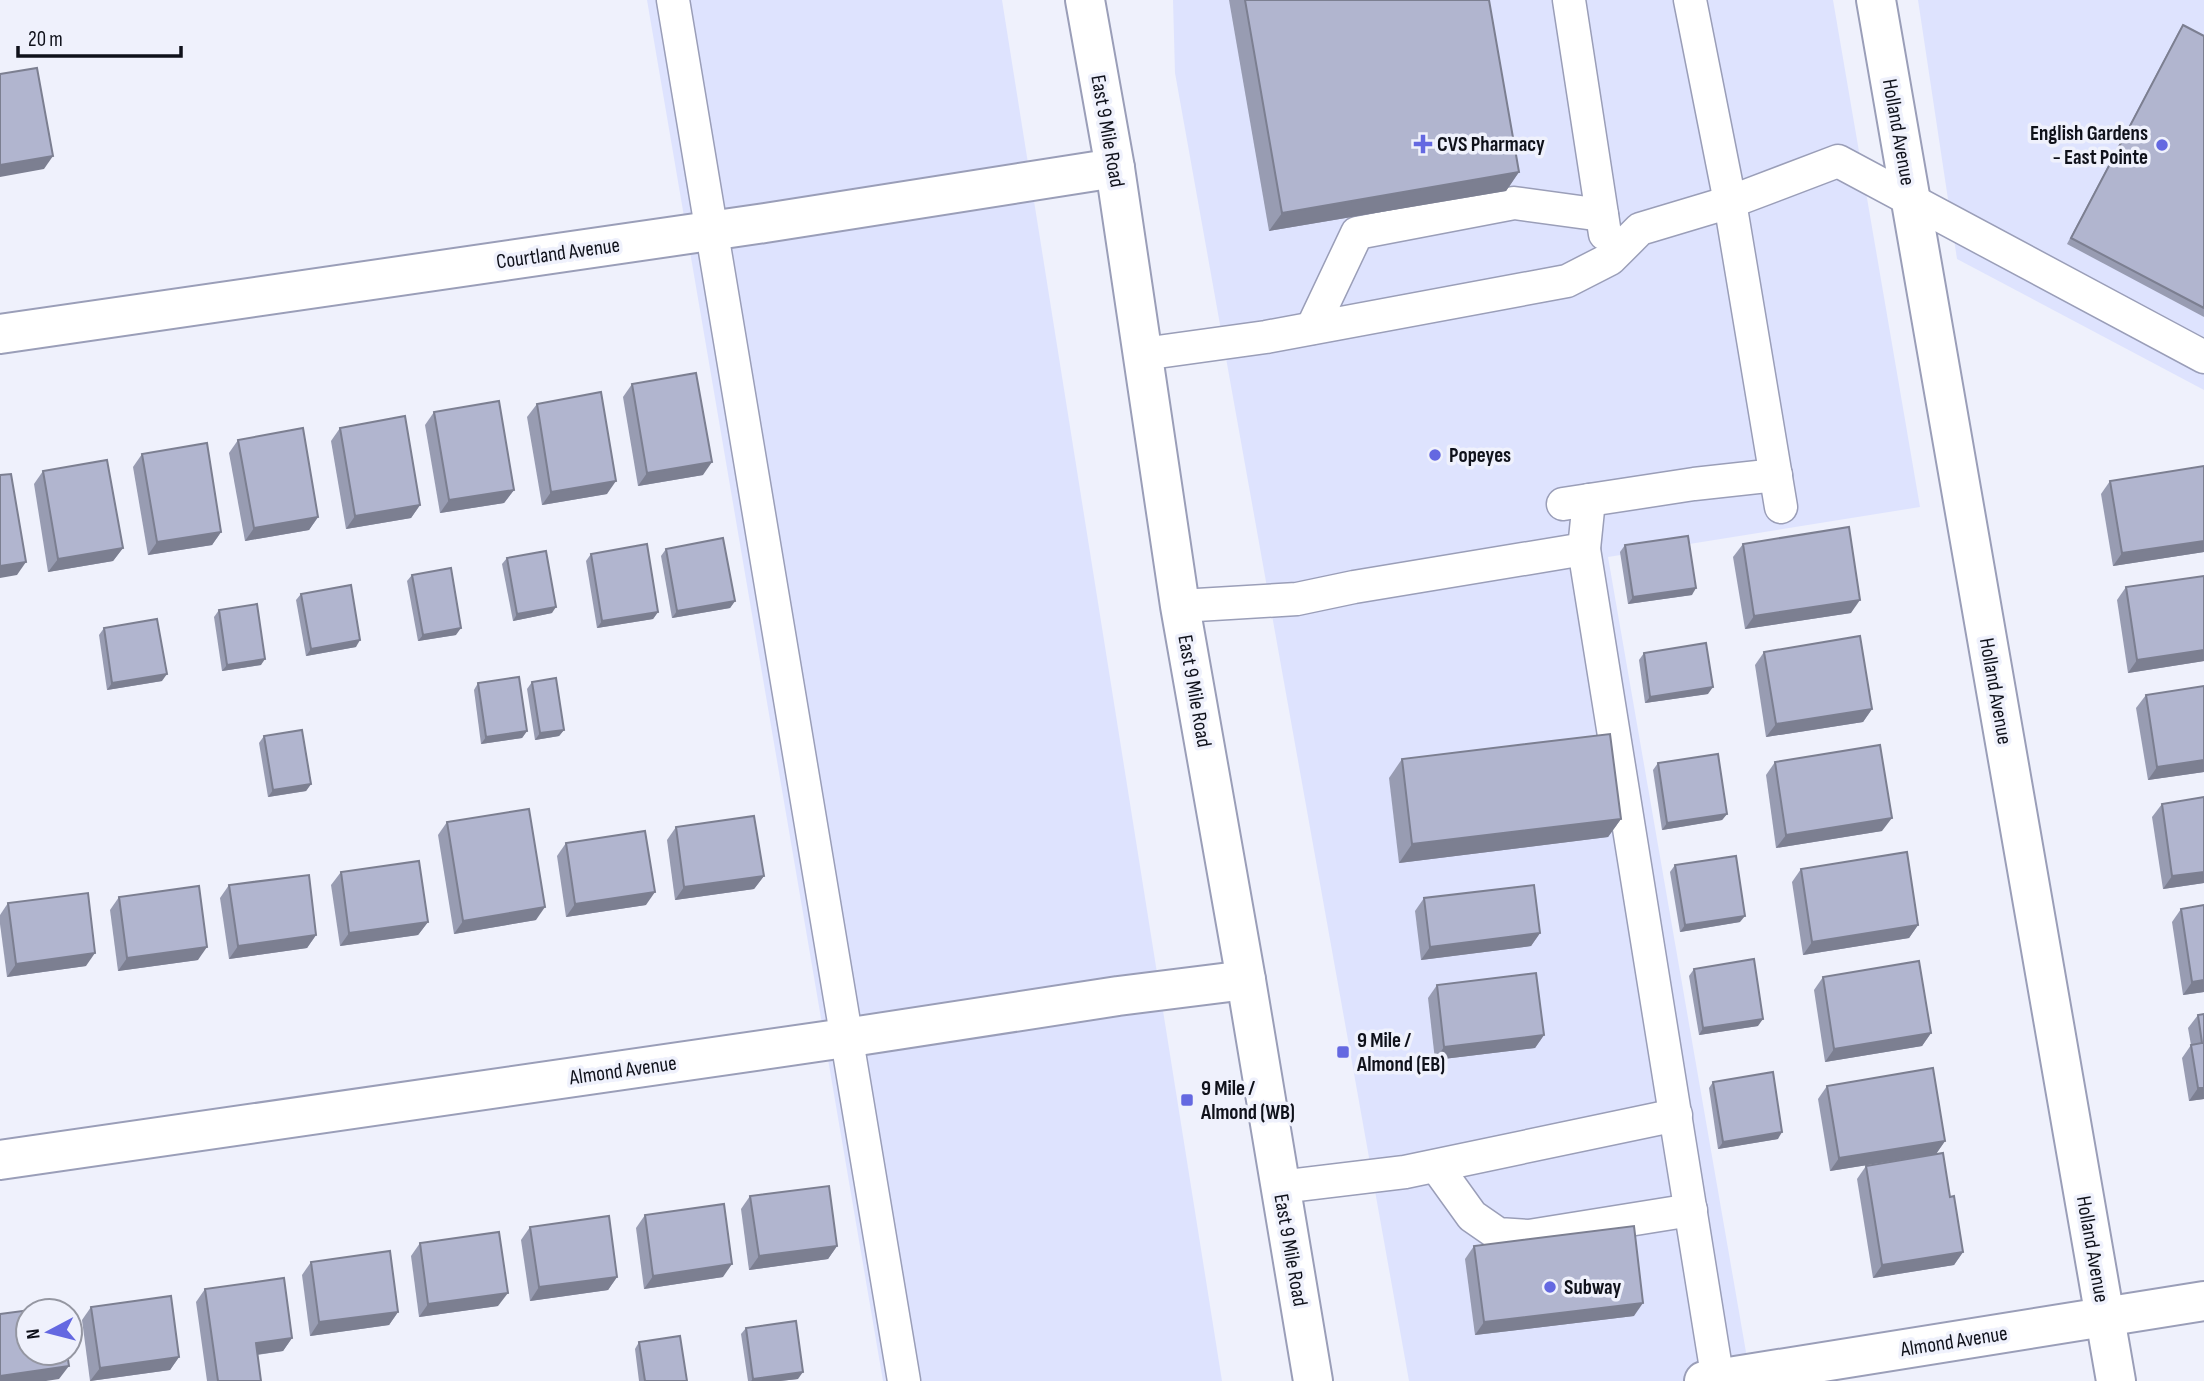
<svg xmlns="http://www.w3.org/2000/svg" width="2204" height="1381" font-family="'Sofia Sans Condensed',sans-serif">
<rect width="100%" height="100%" fill="#eff1fc"/>
<!-- built -->
<g fill="#dee3fe">
<polygon points="647,0 1002,0 1222,1381 883,1381"/>
<polygon points="1173,0 1833,0 1920,507 1608,557 1751,1381 1409,1381 1175,73"/>
<polygon points="1918,0 2204,0 2204,390 1957,259"/>
</g>
<g fill="none" stroke-linecap="round" stroke-linejoin="round">
<!-- lane casing -->
<g stroke="#9a9eb8" stroke-width="35">
<g id="lane">
<path d="M673,0C753,460 824,921 904,1381"/>
<polyline points="1569,0 1605,234"/>
<polyline points="1690,0 1730,202 1781,507"/>
<polyline points="1312,328 1357,233 1514,203 1602,215"/>
<polyline points="1143,354 1266,337 1567,281 1610,259 1640,229 1730,202 1838,161 2204,357"/>
<polyline points="1563,504 1694,484 1776,475"/>
<polyline points="1584,549 1718,1381"/>
<polyline points="1180,606 1297,599 1354,587 1584,549 1589,500"/>
<polyline points="1436,1166 1472,1216 1498,1234 1529,1236 1691,1210"/>
<polyline points="1280,1187 1405,1172 1676,1115"/>
</g>
</g>
<!-- street casing -->
<g stroke="#9a9eb8" stroke-width="42">
<g id="street">
<polyline points="1876,0 2116,1381"/>
<polyline points="0,334 765,223 1115,168"/>
<polyline points="0,1160 845,1038 1118,996 1246,980"/>
<polyline points="1704,1381 2204,1301"/>
</g>
</g>
<!-- secondary casing -->
<g stroke="#9a9eb8" stroke-width="42">
<polyline id="secondary" points="1085,0 1115,168 1180,606 1246,980 1313,1381"/>
</g>
<!-- lane -->
<use href="#lane" stroke="#fff" stroke-width="32"/>
<!-- street -->
<use href="#street" stroke="#fff" stroke-width="38"/>
<!-- secondary -->
<use href="#secondary" stroke="#fff" stroke-width="38"/>
</g>
<!-- wall -->
<g fill="#989cb2">
<polygon points="1229,0 1489,0 1519,172 1506,191 1269,231"/>
<polygon points="2183,25 2204,36 2204,317 2067,244 2179,31"/>
<polygon points="632,384 703,475 638,486 623,397"/>
<polygon points="537,404 607,494 542,505 527,417"/>
<polygon points="434,412 514,490 504,503 440,513 425,425"/>
<polygon points="340,428 420,505 411,518 346,529 331,441"/>
<polygon points="238,440 318,517 309,530 245,541 229,453"/>
<polygon points="142,454 221,532 212,545 148,555 133,467"/>
<polygon points="2204,466 2204,552 2113,566 2101,494 2110,481"/>
<polygon points="43,471 123,548 113,561 48,572 34,484"/>
<polygon points="1743,544 1851,613 1745,629 1733,557"/>
<polygon points="1625,545 1692,595 1628,604 1620,552"/>
<polygon points="666,549 735,601 730,608 672,618 661,556"/>
<polygon points="591,554 658,612 653,619 597,628 586,561"/>
<polygon points="507,558 552,613 513,621 502,564"/>
<polygon points="412,575 456,635 418,641 407,581"/>
<polygon points="2204,576 2204,661 2128,673 2117,600 2126,587"/>
<polygon points="301,594 356,647 306,656 296,600"/>
<polygon points="219,610 261,665 222,671 214,617"/>
<polygon points="104,628 162,681 107,690 99,635"/>
<polygon points="1764,652 1872,709 1863,722 1766,737 1755,665"/>
<polygon points="1644,653 1708,694 1645,703 1639,660"/>
<polygon points="532,682 564,730 559,736 535,740 527,689"/>
<polygon points="478,683 527,731 522,738 481,744 474,690"/>
<polygon points="2204,686 2204,772 2148,780 2136,708 2146,695"/>
<polygon points="264,736 311,784 306,791 268,797 259,743"/>
<polygon points="1402,759 1621,819 1608,837 1399,863 1389,778"/>
<polygon points="1775,762 1882,831 1776,848 1766,775"/>
<polygon points="1658,763 1727,814 1722,820 1662,830 1653,770"/>
<polygon points="2162,804 2204,883 2163,889 2152,817"/>
<polygon points="447,822 536,920 454,934 438,835"/>
<polygon points="676,827 764,876 754,889 675,900 667,840"/>
<polygon points="566,843 646,905 566,917 557,856"/>
<polygon points="1675,865 1740,922 1680,932 1670,872"/>
<polygon points="1801,869 1918,925 1909,938 1803,955 1792,882"/>
<polygon points="341,872 428,922 418,935 340,946 331,885"/>
<polygon points="229,885 316,935 307,948 229,959 220,898"/>
<polygon points="119,897 198,960 118,971 110,910"/>
<polygon points="1424,898 1540,933 1531,946 1421,960 1415,911"/>
<polygon points="8,903 86,966 7,977 0,924 0,915"/>
<polygon points="2181,909 2204,992 2183,995 2172,922"/>
<polygon points="1694,969 1758,1026 1699,1035 1689,976"/>
<polygon points="1823,977 1931,1033 1922,1046 1825,1062 1814,990"/>
<polygon points="1437,985 1544,1035 1535,1048 1435,1060 1428,998"/>
<polygon points="2204,1014 2204,1099 2189,1101 2182,1058 2191,1045 2188,1028 2198,1015"/>
<polygon points="1713,1082 1778,1139 1718,1149 1709,1088"/>
<polygon points="1827,1086 1945,1141 1936,1154 1830,1171 1818,1099"/>
<polygon points="1866,1166 1950,1197 1963,1252 1954,1265 1873,1278 1857,1179"/>
<polygon points="750,1196 837,1246 828,1259 749,1270 741,1209"/>
<polygon points="645,1215 723,1277 644,1289 636,1228"/>
<polygon points="530,1227 617,1277 608,1290 530,1301 521,1240"/>
<polygon points="420,1243 498,1306 419,1317 411,1256"/>
<polygon points="1474,1246 1634,1316 1475,1335 1465,1259"/>
<polygon points="311,1262 398,1312 389,1325 310,1336 302,1275"/>
<polygon points="205,1289 292,1338 283,1351 257,1355 261,1381 207,1381 196,1302"/>
<polygon points="91,1307 179,1357 170,1370 90,1381 82,1320"/>
<polygon points="746,1328 798,1379 780,1381 748,1381 741,1334"/>
<polygon points="639,1342 687,1381 639,1381 635,1349"/>
</g>
<!-- shaded-wall -->
<g fill="#7c7f91">
<polygon points="53,156 44,169 0,177 0,165"/>
<polygon points="1519,172 1506,191 1269,231 1282,213"/>
<polygon points="712,462 703,475 638,486 647,473"/>
<polygon points="616,481 607,494 542,505 551,492"/>
<polygon points="514,490 504,503 440,513 449,500"/>
<polygon points="420,505 411,518 346,529 355,516"/>
<polygon points="318,517 309,530 245,541 254,528"/>
<polygon points="221,532 212,545 148,555 157,542"/>
<polygon points="2204,541 2204,552 2113,566 2122,553"/>
<polygon points="123,548 113,561 48,572 58,559"/>
<polygon points="26,562 17,575 0,578 0,566"/>
<polygon points="1696,588 1692,595 1628,604 1633,597"/>
<polygon points="1860,600 1851,613 1745,629 1754,616"/>
<polygon points="735,601 730,608 672,618 677,611"/>
<polygon points="556,607 552,613 513,621 517,614"/>
<polygon points="658,612 653,619 597,628 602,621"/>
<polygon points="461,628 456,635 418,641 423,635"/>
<polygon points="360,640 356,647 306,656 311,649"/>
<polygon points="2204,650 2204,661 2128,673 2137,660"/>
<polygon points="265,659 261,665 222,671 227,665"/>
<polygon points="167,674 162,681 107,690 112,683"/>
<polygon points="1713,687 1708,694 1645,703 1650,697"/>
<polygon points="1872,709 1863,722 1766,737 1776,724"/>
<polygon points="564,730 559,736 535,740 540,733"/>
<polygon points="527,731 522,738 481,744 486,737"/>
<polygon points="2204,760 2204,772 2148,780 2157,767"/>
<polygon points="311,784 306,791 268,797 273,790"/>
<polygon points="1727,814 1722,820 1662,830 1667,823"/>
<polygon points="1892,818 1882,831 1776,848 1786,835"/>
<polygon points="1621,819 1608,837 1399,863 1412,844"/>
<polygon points="2204,872 2204,883 2163,889 2172,876"/>
<polygon points="764,876 754,889 675,900 684,887"/>
<polygon points="655,892 646,905 566,917 575,904"/>
<polygon points="545,907 536,920 454,934 463,921"/>
<polygon points="1745,916 1740,922 1680,932 1685,925"/>
<polygon points="428,922 418,935 340,946 349,933"/>
<polygon points="1918,925 1909,938 1803,955 1812,942"/>
<polygon points="1540,933 1531,946 1421,960 1430,947"/>
<polygon points="316,935 307,948 229,959 238,946"/>
<polygon points="207,947 198,960 118,971 127,958"/>
<polygon points="95,953 86,966 7,977 16,964"/>
<polygon points="2204,980 2204,992 2183,995 2192,982"/>
<polygon points="1763,1019 1758,1026 1699,1035 1703,1028"/>
<polygon points="1931,1033 1922,1046 1825,1062 1834,1049"/>
<polygon points="1544,1035 1535,1048 1435,1060 1444,1047"/>
<polygon points="2198,1088 2204,1088 2204,1099 2189,1101"/>
<polygon points="1782,1132 1778,1139 1718,1149 1723,1142"/>
<polygon points="1945,1141 1936,1154 1830,1171 1839,1158"/>
<polygon points="837,1246 828,1259 749,1270 759,1256"/>
<polygon points="1963,1252 1954,1265 1873,1278 1882,1265"/>
<polygon points="732,1264 723,1277 644,1289 653,1276"/>
<polygon points="617,1277 608,1290 530,1301 539,1287"/>
<polygon points="508,1293 498,1306 419,1317 428,1304"/>
<polygon points="1643,1303 1634,1316 1475,1335 1484,1322"/>
<polygon points="398,1312 389,1325 310,1336 319,1322"/>
<polygon points="292,1338 283,1351 247,1356 256,1343"/>
<polygon points="179,1357 170,1370 90,1381 100,1368"/>
<polygon points="69,1366 59,1379 46,1381 0,1381 0,1376"/>
<polygon points="803,1372 798,1379 780,1381 751,1381 753,1379"/>
</g>
<!-- building -->
<g fill="#b1b5cf" stroke="#7c7f91" stroke-width="2">
<polygon points="1245,0 1489,0 1519,172 1282,213"/>
<polygon points="2183,25 2204,36 2204,308 2071,238"/>
<polygon points="37,68 53,156 0,165 0,74"/>
<polygon points="696,373 712,462 647,473 632,384"/>
<polygon points="601,392 616,481 551,492 537,404"/>
<polygon points="499,401 514,490 449,500 434,412"/>
<polygon points="405,416 420,505 355,516 340,428"/>
<polygon points="303,428 318,517 254,528 238,440"/>
<polygon points="207,443 221,532 157,542 142,454"/>
<polygon points="107,460 123,548 58,559 43,471"/>
<polygon points="2204,466 2204,541 2122,553 2110,481"/>
<polygon points="11,474 26,562 0,566 0,475"/>
<polygon points="1849,527 1860,600 1754,616 1743,544"/>
<polygon points="1688,536 1696,588 1633,597 1625,545"/>
<polygon points="723,538 735,601 677,611 666,549"/>
<polygon points="647,544 658,612 602,621 591,554"/>
<polygon points="546,551 556,607 517,614 507,558"/>
<polygon points="451,568 461,628 423,635 412,575"/>
<polygon points="2204,576 2204,650 2137,660 2126,587"/>
<polygon points="351,585 360,640 311,649 301,594"/>
<polygon points="257,604 265,659 227,665 219,610"/>
<polygon points="157,619 167,674 112,683 104,628"/>
<polygon points="1860,636 1872,709 1776,724 1764,652"/>
<polygon points="1706,643 1713,687 1650,697 1644,653"/>
<polygon points="519,677 527,731 486,737 478,683"/>
<polygon points="556,678 564,730 540,733 532,682"/>
<polygon points="2204,686 2204,760 2157,767 2146,695"/>
<polygon points="302,730 311,784 273,790 264,736"/>
<polygon points="1610,734 1621,819 1412,844 1402,759"/>
<polygon points="1880,745 1892,818 1786,835 1775,762"/>
<polygon points="1718,754 1727,814 1667,823 1658,763"/>
<polygon points="2204,797 2204,872 2172,876 2162,804"/>
<polygon points="529,809 545,907 463,921 447,822"/>
<polygon points="754,816 764,876 684,887 676,827"/>
<polygon points="645,831 655,892 575,904 566,843"/>
<polygon points="1907,852 1918,925 1812,942 1801,869"/>
<polygon points="1736,856 1745,916 1685,925 1675,865"/>
<polygon points="419,861 428,922 349,933 341,872"/>
<polygon points="309,875 316,935 238,946 229,885"/>
<polygon points="1534,885 1540,933 1430,947 1424,898"/>
<polygon points="199,886 207,947 127,958 119,897"/>
<polygon points="88,893 95,953 16,964 8,903"/>
<polygon points="2204,905 2204,980 2192,982 2181,909"/>
<polygon points="1754,959 1763,1019 1703,1028 1694,969"/>
<polygon points="1919,961 1931,1033 1834,1049 1823,977"/>
<polygon points="1536,973 1544,1035 1444,1047 1437,985"/>
<polygon points="2204,1014 2204,1088 2198,1088 2191,1045 2202,1043 2198,1015"/>
<polygon points="1933,1068 1945,1141 1839,1158 1827,1086"/>
<polygon points="1773,1072 1782,1132 1723,1142 1713,1082"/>
<polygon points="1943,1153 1950,1197 1954,1196 1963,1252 1882,1265 1866,1166"/>
<polygon points="829,1186 837,1246 759,1256 750,1196"/>
<polygon points="724,1204 732,1264 653,1276 645,1215"/>
<polygon points="609,1216 617,1277 539,1287 530,1227"/>
<polygon points="1634,1226 1643,1303 1484,1322 1474,1246"/>
<polygon points="499,1232 508,1293 428,1304 420,1243"/>
<polygon points="390,1251 398,1312 319,1322 311,1262"/>
<polygon points="284,1278 292,1338 256,1343 261,1381 218,1381 205,1289"/>
<polygon points="171,1296 179,1357 100,1368 91,1307"/>
<polygon points="60,1306 61,1311 28,1311 28,1353 67,1353 69,1366 0,1376 0,1314"/>
<polygon points="796,1321 803,1372 753,1379 746,1328"/>
<polygon points="680,1336 687,1381 645,1381 639,1342"/>
</g>
<!-- markers -->
<g fill="#6468e1" stroke="#eff1fc" stroke-width="2.5">
<path d="M1419.5 133.5h7v7h7v7h-7v7h-7v-7h-7v-7h7z"/>
<circle cx="2162" cy="145" r="7"/>
<circle cx="1435" cy="455" r="7"/>
<rect x="1336" y="1045" width="14" height="14" rx="3.5"/>
<rect x="1180" y="1093" width="14" height="14" rx="3.5"/>
<circle cx="1550" cy="1287" r="7"/>
</g>
<g text-anchor="middle" stroke-width="7" stroke-linejoin="round" paint-order="stroke">
<!-- street labels -->
<g font-size="21" fill="#0f111a" stroke="#eff1fc">
<text transform="translate(1108 131) rotate(80)" y="7">East 9 Mile Road</text>
<text transform="translate(1899 132) rotate(80)" y="7">Holland Avenue</text>
<text transform="translate(558 253) rotate(-8)" y="7">Courtland Avenue</text>
<text transform="translate(1195 691) rotate(80)" y="7">East 9 Mile Road</text>
<text transform="translate(1996 691) rotate(80)" y="7">Holland Avenue</text>
<text transform="translate(623 1070) rotate(-8)" y="7">Almond Avenue</text>
<text transform="translate(2093 1249) rotate(80)" y="7">Holland Avenue</text>
<text transform="translate(1291 1250) rotate(80)" y="7">East 9 Mile Road</text>
<text transform="translate(1954 1341) rotate(-9)" y="7">Almond Avenue</text>
</g>
<!-- poi labels -->
<g font-size="21" font-weight="bold" fill="#0f111a" stroke="#eff1fc" text-anchor="start">
<text x="2148" y="140" text-anchor="end">English Gardens<tspan x="2148" dy="24">- East Pointe</tspan></text>
<text x="1437" y="151">CVS Pharmacy</text>
<text x="1449" y="462">Popeyes</text>
<text x="1357" y="1047">9 Mile /<tspan x="1357" dy="24">Almond (EB)</tspan></text>
<text x="1201" y="1095">9 Mile /<tspan x="1201" dy="24">Almond (WB)</tspan></text>
<text x="1564" y="1294">Subway</text>
</g>
</g>
<!-- north arrow -->
<g transform="translate(49 1332) rotate(263)"><circle r="33" fill="#eff1fc" stroke="#9597a2" stroke-width="2"/>
<path d="M0-5L12 26L0 18L-12 26Z" fill="#6468e1"/>
<text y="-10" font-size="19" font-weight="bold" text-anchor="middle" fill="#0f111a">N</text>
</g>
<!-- scale -->
<path d="M18 46v10h163v-10" fill="none" stroke="#0f111a" stroke-width="3.5"/>
<text x="28" y="46" font-size="21" fill="#0f111a" stroke="#eff1fc" stroke-width="5" paint-order="stroke">20 m</text>
</svg>
